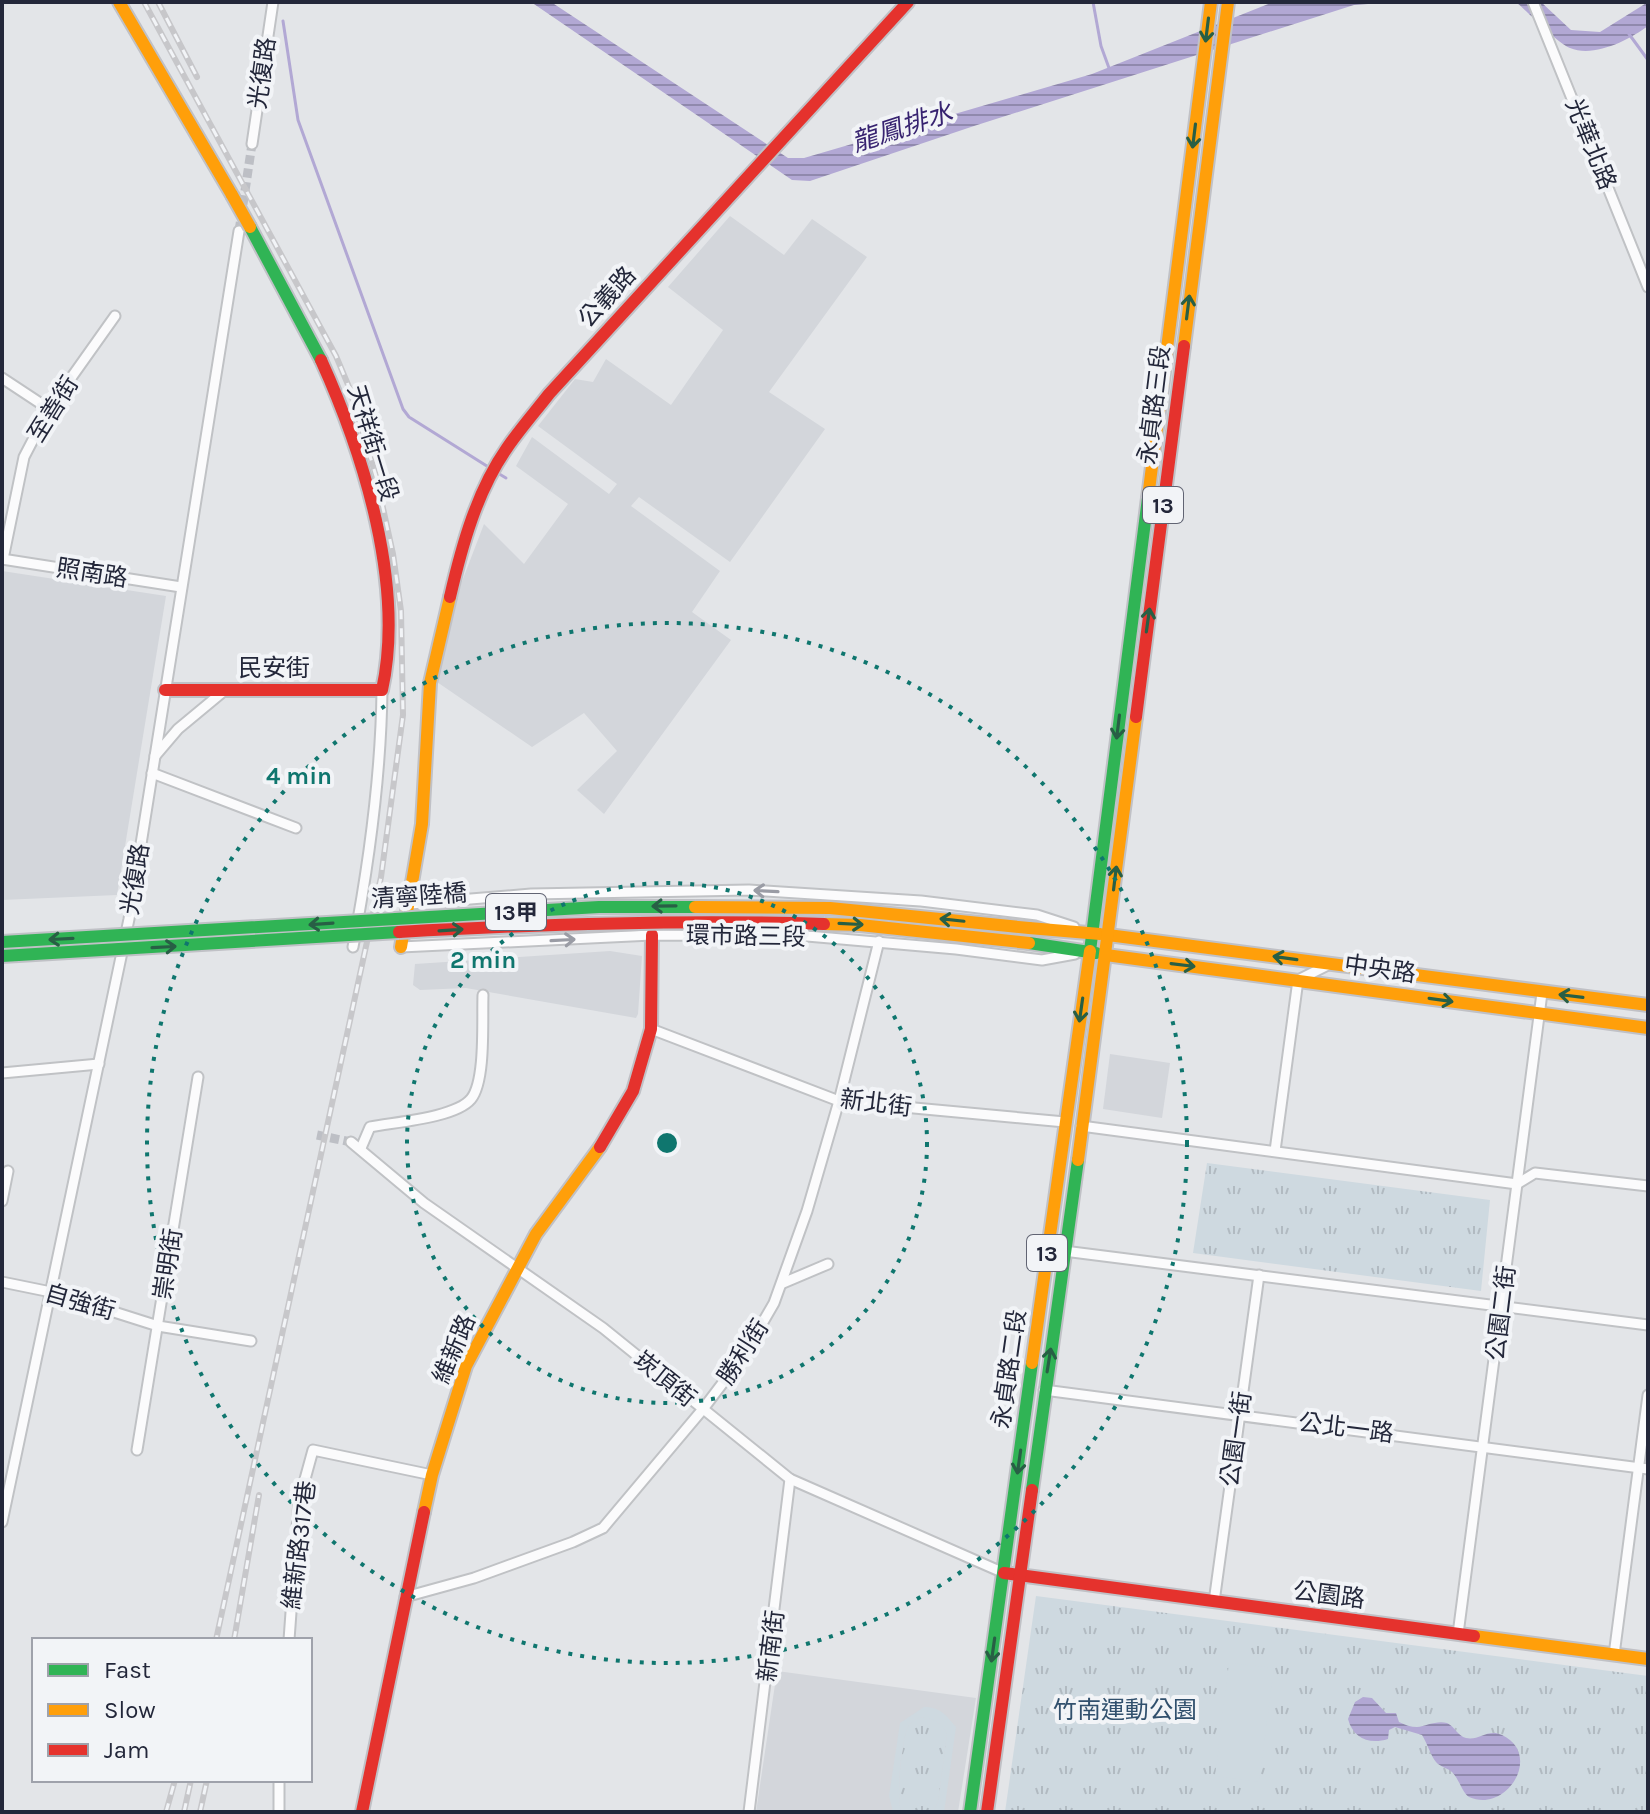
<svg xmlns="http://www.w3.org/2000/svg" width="1650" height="1814" font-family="Karla,'Noto Sans TC',sans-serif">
<defs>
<pattern id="grass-tufts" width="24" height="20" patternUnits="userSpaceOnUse" patternTransform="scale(2)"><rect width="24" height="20" fill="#ced9e0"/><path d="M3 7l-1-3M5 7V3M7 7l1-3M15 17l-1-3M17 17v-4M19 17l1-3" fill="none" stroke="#b1bac1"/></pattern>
<pattern id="water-rules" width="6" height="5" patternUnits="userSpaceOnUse" patternTransform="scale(2)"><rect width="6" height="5" fill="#b2a8d4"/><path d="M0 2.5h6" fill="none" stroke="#9089ad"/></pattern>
</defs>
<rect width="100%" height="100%" fill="#e3e5e8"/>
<!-- built -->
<g fill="#d3d6db">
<polygon points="730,216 784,255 812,219 867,257 769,392 825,429 730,562 639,497 631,506 720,571 692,612 731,640 604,814 577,790 617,751 584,713 532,747 437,682 461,584 484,524 524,564 568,504 516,466 532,437 609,494 617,484 538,426 575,379 593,382 606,359 671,405 723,330 668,287"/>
<polygon points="2,571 166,596 117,895 2,900"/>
<polygon points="610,951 642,956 638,1014 636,1018 466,988 420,990 413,985 415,964"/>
<polygon points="1110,1054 1170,1063 1162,1118 1103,1109"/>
<polygon points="777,1671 976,1698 958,1812 756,1812"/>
</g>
<!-- grass -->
<g fill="url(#grass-tufts)">
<polygon points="1207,1163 1490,1200 1481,1291 1193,1253"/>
<polygon points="1036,1596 1648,1676 1648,1812 1005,1812"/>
<path d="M930,1717L943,1726L947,1734L938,1802L933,1812H902C895,1802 902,1739 908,1727C910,1723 914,1720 918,1718Z"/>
</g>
<!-- pitch -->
<g fill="#ced9e0">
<polygon points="1229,1663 1274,1668 1259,1782 1215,1776"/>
<path d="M924,1707C939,1706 947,1716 956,1727L944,1812H933L938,1802L947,1734C940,1721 932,1717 918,1718C914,1721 910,1723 908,1727C902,1739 895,1801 902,1812H893L889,1796L900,1723Z"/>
</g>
<!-- water -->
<g fill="url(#water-rules)">
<polygon points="531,2 551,2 788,158 804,158 1092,74 1273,2 1396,2 1354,5 974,126 810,181 792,180"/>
<path d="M1516,2H1541L1571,30L1600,32L1648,2V26C1629,40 1594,58 1570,48C1556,42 1529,13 1516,2Z"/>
<path d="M1363,1697L1372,1698L1386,1713H1396L1399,1722C1405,1725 1411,1727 1417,1727C1426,1726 1437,1720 1447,1723C1454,1726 1458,1736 1466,1738C1479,1741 1488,1728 1502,1735C1543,1754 1507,1814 1469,1797C1462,1792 1459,1779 1452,1772C1448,1768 1440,1767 1436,1762C1431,1756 1427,1743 1422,1735L1395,1727L1389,1730L1388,1739C1369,1745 1353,1738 1348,1719L1355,1702Z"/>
</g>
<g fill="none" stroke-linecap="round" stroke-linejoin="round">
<!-- stream -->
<g stroke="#b2a8d4" stroke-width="3">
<polyline points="1093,2 1101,46 1109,68"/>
<polyline points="283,21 298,120 403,409 409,417 490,468"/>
<polyline points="1629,34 1648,60"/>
<polyline points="496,472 506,478"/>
</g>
<!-- street-tunnel -->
<g stroke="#bdbfc5" stroke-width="9" stroke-dasharray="9 4.5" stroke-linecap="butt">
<polyline points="239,231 252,144"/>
<polyline points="317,1135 351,1142"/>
</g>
<!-- street casing -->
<g stroke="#c0c2c5" stroke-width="13">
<g id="street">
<polyline points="1533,2 1648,287"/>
<polyline points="252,144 273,2"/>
<polyline points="2,378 49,409"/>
<polyline points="2,559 181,587"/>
<polyline points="3,559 24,457 49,409 115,316"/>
<polyline points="155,756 178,729 225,690"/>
<polyline points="152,773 296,828"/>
<polyline points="410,904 531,894 749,890 921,901 1037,915 1074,927"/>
<path d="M353,947C369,863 381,775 382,690"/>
<polyline points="401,947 652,935 807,936 956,949 1042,960 1075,954"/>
<polyline points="651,1029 839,1101 1065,1122"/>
<polyline points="2,1073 99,1064"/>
<polyline points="1081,1126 1517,1184 1535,1173 1648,1186"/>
<polyline points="351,1142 424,1203 603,1328 790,1479 1004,1573"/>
<path d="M361,1148L370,1127C395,1122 455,1118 471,1099C486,1081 482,1019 483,995"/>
<polyline points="1275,1151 1298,980 1330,964"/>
<polyline points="2,1201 8,1171"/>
<polyline points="1064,1251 1648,1325"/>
<polyline points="2,1282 51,1292 158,1326 251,1341"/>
<polyline points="783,1283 828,1264"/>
<polyline points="1044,1390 1648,1469"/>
<polyline points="137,1450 198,1077"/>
<polyline points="2,1522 129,919 239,231"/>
<polyline points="405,1597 474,1578 573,1542 603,1528 703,1409 744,1355 774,1303 807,1211 839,1101 879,941"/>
<polyline points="1214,1602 1259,1275"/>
<polyline points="1458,1634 1542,993"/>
<polyline points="289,1640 299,1501 313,1450 432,1475"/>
<polyline points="1614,1655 1648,1395"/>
<polyline points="279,1812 279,1780"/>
<polyline points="749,1812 790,1479"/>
</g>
</g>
<!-- fast casing -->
<g stroke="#c0c1c6" stroke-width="16">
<g id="fast">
<polyline points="250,227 321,360"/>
<polyline points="1029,943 1096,953"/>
<polyline points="1090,951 1148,498"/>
<polyline points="1032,1490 1078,1160"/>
<polyline points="970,1812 1032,1363"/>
</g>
</g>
<!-- slow casing -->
<g stroke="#c0c1c6" stroke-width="16">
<g id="slow">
<polyline points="119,2 232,195"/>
<polyline points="1184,346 1228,2"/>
<polyline points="1148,498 1211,2"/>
<polyline points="1029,928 1100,934"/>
<polyline points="1108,935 1648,1005"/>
<polyline points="401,947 422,824 430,683 450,597"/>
<polyline points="1106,955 1648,1028"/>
<polyline points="1078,1160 1136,717"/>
<polyline points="1032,1363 1090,951"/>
<polyline points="424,1512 432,1475 466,1366 536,1234 600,1147"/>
<polyline points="1474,1636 1648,1659"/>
</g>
</g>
<!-- jam casing -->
<g stroke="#c0c1c6" stroke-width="16">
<g id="jam">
<path d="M450,597C462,545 477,491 507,448C520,429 535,412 549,394L908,2"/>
<path d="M165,690H382C405,586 364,455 321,360"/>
<polyline points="1136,717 1184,346"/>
<polyline points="600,1147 633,1091 651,1029 652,935"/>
<polyline points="1004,1573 1474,1636"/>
<polyline points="362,1812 424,1512"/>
<polyline points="987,1812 1032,1490"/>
</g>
</g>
<!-- street -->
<use href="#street" stroke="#fbfbfc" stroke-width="9"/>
<!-- fast -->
<use href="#fast" stroke="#30b455" stroke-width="12"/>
<!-- slow -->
<use href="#slow" stroke="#ff9f0a" stroke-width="12"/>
<!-- jam -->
<use href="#jam" stroke="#e5322d" stroke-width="12"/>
<!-- rail casing -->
<g stroke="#c7c7ca" stroke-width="6">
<g id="rail">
<polyline points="144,2 336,356 349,387 376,476 393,554 401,611 403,715 381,877 216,1640"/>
<polyline points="158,2 197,77"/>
<polyline points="234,1640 259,1495"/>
<polyline points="166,1812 175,1780"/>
<polyline points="184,1812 191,1780"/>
<polyline points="200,1812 207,1780"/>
</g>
</g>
<!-- rail -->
<use href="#rail" stroke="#f2f4f7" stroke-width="3" stroke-dasharray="9" stroke-linecap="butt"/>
<!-- fast-bridge casing -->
<g stroke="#c0c1c6" stroke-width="16" stroke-linecap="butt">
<g id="fast-bridge">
<polyline points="2,942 599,907 695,907"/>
<polyline points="2,956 399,932"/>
</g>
</g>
<!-- slow-bridge casing -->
<g stroke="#c0c1c6" stroke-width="16" stroke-linecap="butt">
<g id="slow-bridge">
<polyline points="232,195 250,227"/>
<polyline points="695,907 830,908 1029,928"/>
<polyline points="824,924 860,925 1029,943"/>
</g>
</g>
<!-- jam-bridge casing -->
<g stroke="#c0c1c6" stroke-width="16" stroke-linecap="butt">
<path id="jam-bridge" d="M399,932C541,924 682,919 824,924"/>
</g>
<!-- fast-bridge -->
<use href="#fast-bridge" stroke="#30b455" stroke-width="12"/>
<!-- slow-bridge -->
<use href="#slow-bridge" stroke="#ff9f0a" stroke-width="12"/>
<!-- jam-bridge -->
<use href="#jam-bridge" stroke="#e5322d" stroke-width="12"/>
</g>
<!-- one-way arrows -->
<defs><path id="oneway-shaft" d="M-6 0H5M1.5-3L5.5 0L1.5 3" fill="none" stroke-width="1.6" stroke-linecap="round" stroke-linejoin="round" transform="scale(2)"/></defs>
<g stroke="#285f45">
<use href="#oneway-shaft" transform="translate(1207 30) rotate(97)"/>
<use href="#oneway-shaft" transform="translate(1194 136) rotate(97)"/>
<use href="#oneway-shaft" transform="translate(1188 307) rotate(-83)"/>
<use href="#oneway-shaft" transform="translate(1148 620) rotate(-82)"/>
<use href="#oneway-shaft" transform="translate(1118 727) rotate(97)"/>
<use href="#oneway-shaft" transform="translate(1115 878) rotate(-83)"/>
<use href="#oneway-shaft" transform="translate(664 906) rotate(179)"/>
<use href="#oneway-shaft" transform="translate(952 920) rotate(-174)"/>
<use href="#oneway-shaft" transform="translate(321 924) rotate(176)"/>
<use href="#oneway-shaft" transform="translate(851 924) rotate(3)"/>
<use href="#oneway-shaft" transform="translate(451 930) rotate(-4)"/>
<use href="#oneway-shaft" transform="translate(61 939) rotate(177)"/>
<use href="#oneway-shaft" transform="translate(164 947) rotate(-3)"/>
<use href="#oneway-shaft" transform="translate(1285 958) rotate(-172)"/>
<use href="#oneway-shaft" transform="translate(1183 965) rotate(7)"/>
<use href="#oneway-shaft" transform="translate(1571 996) rotate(-173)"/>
<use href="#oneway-shaft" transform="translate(1441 1000) rotate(8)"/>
<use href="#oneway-shaft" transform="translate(1081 1010) rotate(98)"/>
<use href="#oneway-shaft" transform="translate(1049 1360) rotate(-81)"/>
<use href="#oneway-shaft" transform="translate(1019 1462) rotate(98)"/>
<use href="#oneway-shaft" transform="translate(993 1650) rotate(98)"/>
</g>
<g stroke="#9a9ca5">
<use href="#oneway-shaft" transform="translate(766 891) rotate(-177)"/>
<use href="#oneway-shaft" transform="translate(563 940) rotate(-3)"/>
</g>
<!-- distance rings -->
<g fill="none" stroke="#0f766e" stroke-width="4" stroke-dasharray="4 8">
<circle cx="667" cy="1143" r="260"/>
<circle cx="667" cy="1143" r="520"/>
</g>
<g text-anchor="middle" stroke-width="8" stroke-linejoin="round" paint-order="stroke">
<!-- shield labels -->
<g fill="#f2f4f7" stroke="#616473" stroke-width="2">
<rect x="1143" y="487" width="40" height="36" rx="6"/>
<rect x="486" y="894" width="60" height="36" rx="6"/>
<rect x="1027" y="1235" width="40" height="36" rx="6"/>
</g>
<g font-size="22" font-weight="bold" fill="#23273a">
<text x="1163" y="513">13</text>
<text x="516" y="920">13甲</text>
<text x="1047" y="1261">13</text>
</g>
<!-- street labels -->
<g font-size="24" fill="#23273a" stroke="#f2f4f7">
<text transform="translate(262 73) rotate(-82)" y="8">光復路</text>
<text transform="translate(1591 144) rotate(68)" y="8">光華北路</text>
<text transform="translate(607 297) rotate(-48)" y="8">公義路</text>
<text transform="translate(1154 405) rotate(-83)" y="8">永貞路三段</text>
<text transform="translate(53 409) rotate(-58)" y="8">至善街</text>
<text transform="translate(373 443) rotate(73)" y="8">天祥街一段</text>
<text transform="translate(92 573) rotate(9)" y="8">照南路</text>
<text x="274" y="676">民安街</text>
<text transform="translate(135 879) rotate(-81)" y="8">光復路</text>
<text transform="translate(419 896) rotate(-4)" y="8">清寧陸橋</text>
<text transform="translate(746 936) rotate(1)" y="8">環市路三段</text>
<text transform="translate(1380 969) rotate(8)" y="8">中央路</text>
<text transform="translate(876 1103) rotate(7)" y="8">新北街</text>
<text transform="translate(168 1264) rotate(-81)" y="8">崇明街</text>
<text transform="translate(80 1302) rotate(16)" y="8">自強街</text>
<text transform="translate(1501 1313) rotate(-83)" y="8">公園二街</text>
<text transform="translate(454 1349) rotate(-67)" y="8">維新路</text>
<text transform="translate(743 1352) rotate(-57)" y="8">勝利街</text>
<text transform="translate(1009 1369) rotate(-82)" y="8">永貞路二段</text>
<text transform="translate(665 1379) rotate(39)" y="8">崁頂街</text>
<text transform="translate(1346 1428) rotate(7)" y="8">公北一路</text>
<text transform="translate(1236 1439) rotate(-82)" y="8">公園一街</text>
<text transform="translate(299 1545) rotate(-83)" y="8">維新路317巷</text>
<text transform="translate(1329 1595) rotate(7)" y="8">公園路</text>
<text transform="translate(771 1646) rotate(-83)" y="8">新南街</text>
</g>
<!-- park labels -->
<g font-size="24" fill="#31506d" stroke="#f2f4f7">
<text x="1125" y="1718">竹南運動公園</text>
</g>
<!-- water labels -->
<g font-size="26" font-style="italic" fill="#372370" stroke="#f2f4f7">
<text transform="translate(902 127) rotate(-18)" y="9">龍鳳排水</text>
</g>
</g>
<circle cx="667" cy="1143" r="12" fill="#0f766e" stroke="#f2f4f7" stroke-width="4"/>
<g font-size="24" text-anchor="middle" font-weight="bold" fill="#0f766e" stroke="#f2f4f7" stroke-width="8" stroke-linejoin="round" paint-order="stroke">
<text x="299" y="784">4 min</text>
<text x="483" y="968">2 min</text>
</g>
<!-- border -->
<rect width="1650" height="1814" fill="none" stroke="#23273a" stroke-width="8"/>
<!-- legend -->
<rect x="32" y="1638" width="280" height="144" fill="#f2f4f7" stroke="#9fa2ab" stroke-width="2"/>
<rect x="48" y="1664" width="40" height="12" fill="#30b455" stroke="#9fa2ab" stroke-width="2"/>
<text x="104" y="1678" font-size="24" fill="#23273a">Fast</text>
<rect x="48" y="1704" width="40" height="12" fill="#ff9f0a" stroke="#9fa2ab" stroke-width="2"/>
<text x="104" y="1718" font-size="24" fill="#23273a">Slow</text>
<rect x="48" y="1744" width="40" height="12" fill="#e5322d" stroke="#9fa2ab" stroke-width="2"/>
<text x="104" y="1758" font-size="24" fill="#23273a">Jam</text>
</svg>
